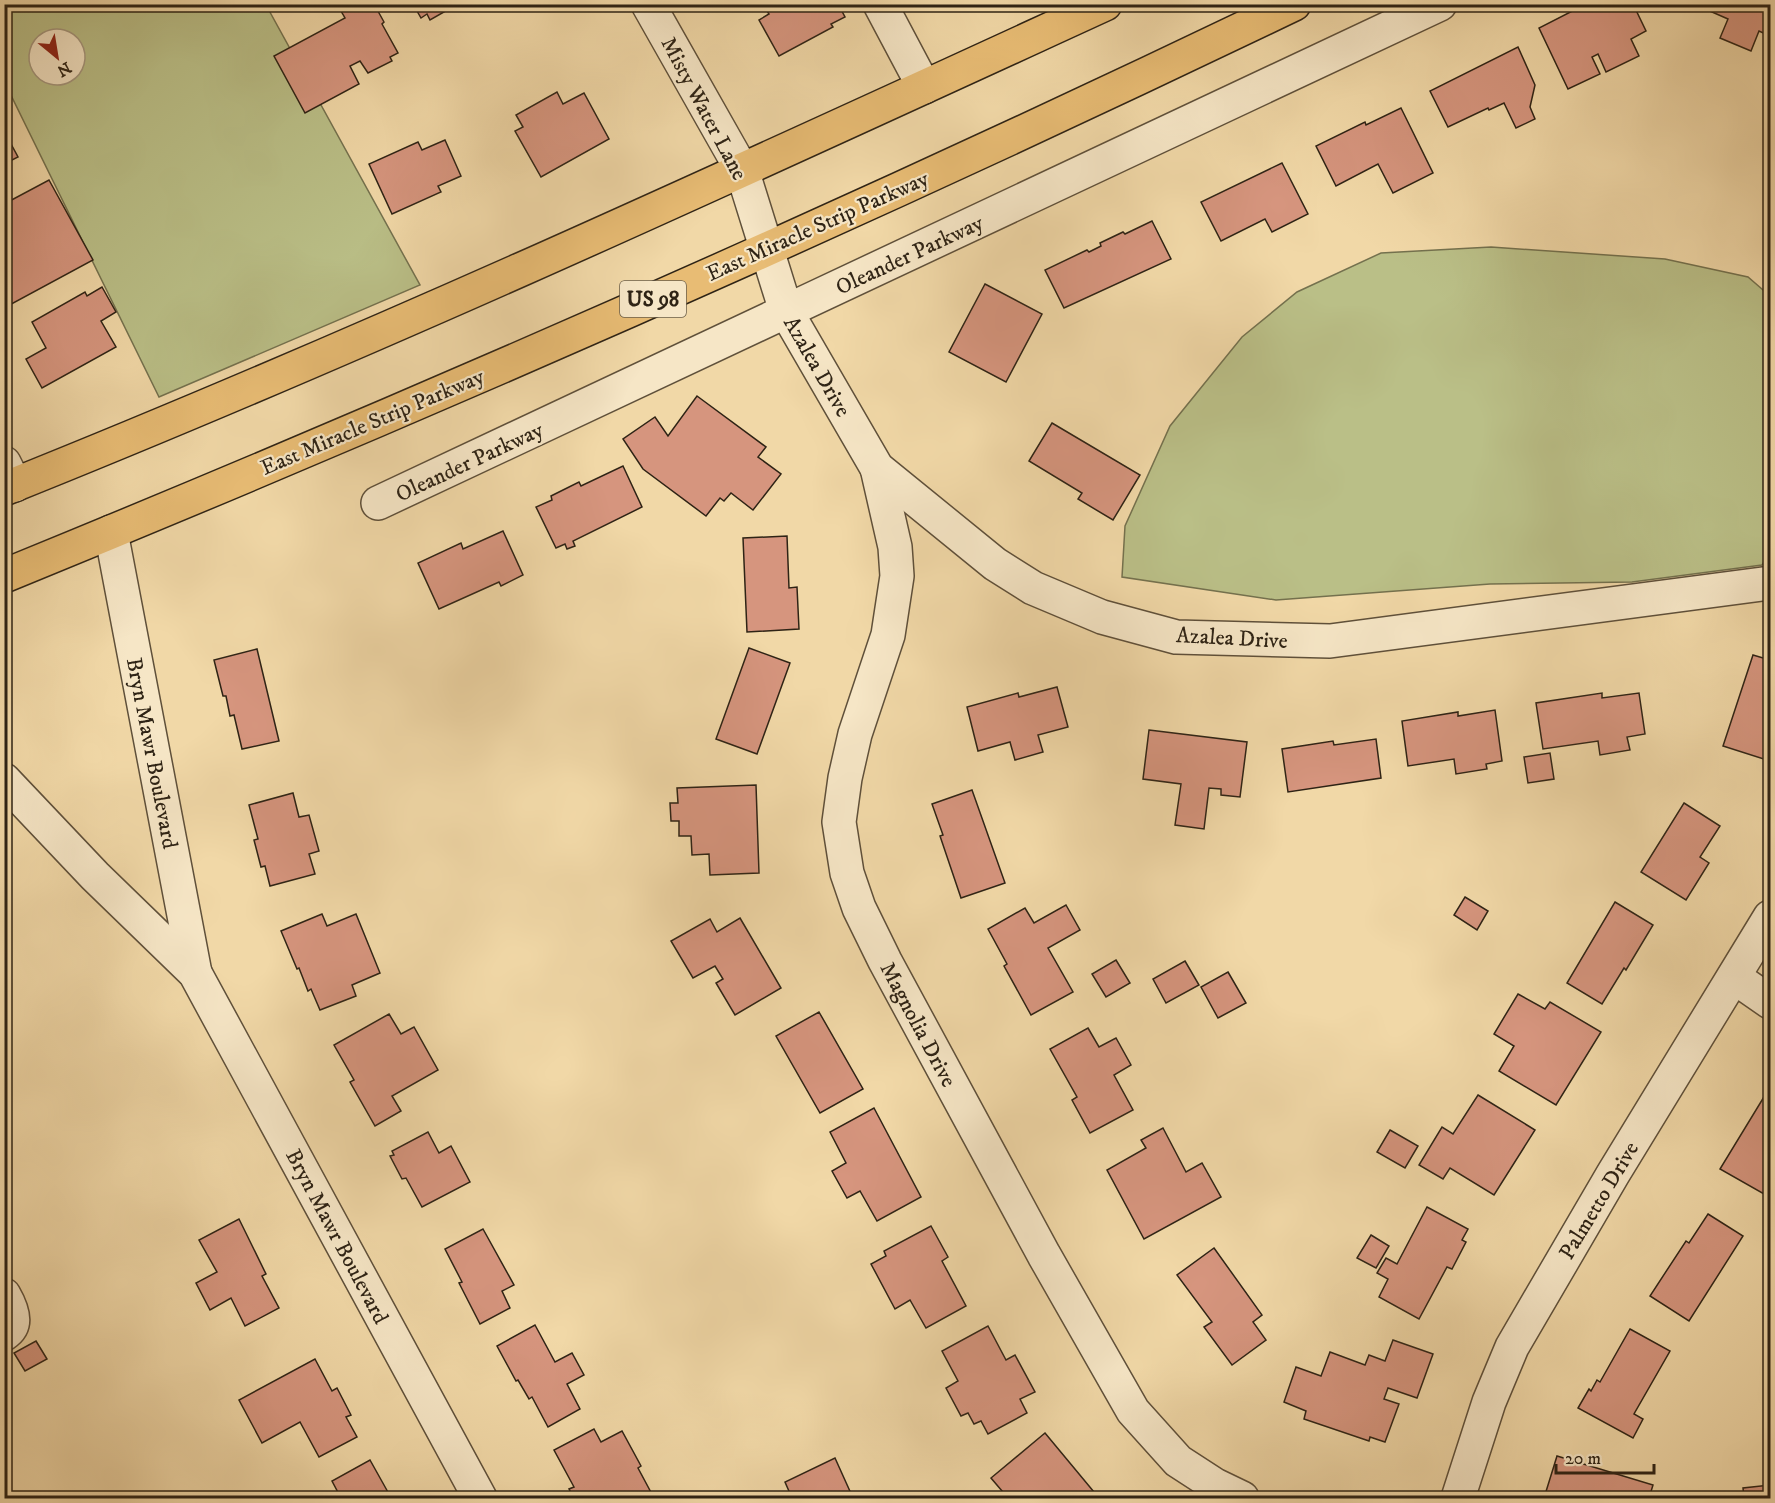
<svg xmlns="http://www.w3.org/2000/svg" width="1775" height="1503" font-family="'IM FELL DW Pica',serif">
<rect width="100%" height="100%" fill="#f1d8a7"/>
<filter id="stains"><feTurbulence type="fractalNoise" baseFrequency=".00333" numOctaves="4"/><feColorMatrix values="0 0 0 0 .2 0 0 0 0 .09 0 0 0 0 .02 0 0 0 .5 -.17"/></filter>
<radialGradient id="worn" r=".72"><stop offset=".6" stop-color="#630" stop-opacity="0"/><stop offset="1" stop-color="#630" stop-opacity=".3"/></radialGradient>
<!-- green -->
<g fill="#babf87" stroke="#74714e" stroke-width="1.5" fill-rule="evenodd">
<path d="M5,5H266L420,285L159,397L5,83ZM39,39H75V75H39Z"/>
<polygon points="1491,247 1665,259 1748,277 1770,296 1770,553 1762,565 1632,582 1490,584 1276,600 1122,577 1125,526 1170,426 1242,337 1297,292 1381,253"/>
</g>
<!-- building -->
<g fill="#d6957e" stroke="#2e2315" stroke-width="1.5">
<polygon points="354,4 374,4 384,22 382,24 398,53 390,57 392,61 368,73 360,61 350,66 359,84 305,113 274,56 345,18 341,11"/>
<polygon points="413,4 458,4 430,20 427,14 421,18"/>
<polygon points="763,4 838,4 845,17 831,24 833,27 779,56 759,20 769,14"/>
<polygon points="1586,4 1633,4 1646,31 1631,39 1639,56 1606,72 1598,54 1592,57 1600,74 1568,89 1539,28"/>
<polygon points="1699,4 1770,4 1770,36 1759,31 1751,51 1720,38 1728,19 1698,6"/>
<polygon points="1518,47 1535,85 1530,107 1535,119 1516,128 1504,103 1489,110 1488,108 1448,127 1430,91"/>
<polygon points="557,92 563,104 584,93 609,139 541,177 515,131 523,127 516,115"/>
<polygon points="1401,108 1433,173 1393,193 1378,164 1336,186 1316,146 1365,122 1366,125"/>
<polygon points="4,131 18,157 6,163 8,167 4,169"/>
<polygon points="445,140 461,176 438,186 441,192 392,214 369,164 418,142 422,150"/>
<polygon points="1282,163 1308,214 1272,232 1265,219 1221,241 1201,202"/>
<polygon points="49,180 93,260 4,308 4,204"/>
<polygon points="1152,221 1171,259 1064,308 1045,270 1087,250 1089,252 1101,246 1100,243 1123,232 1125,234"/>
<polygon points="985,284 1042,314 1006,382 949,352"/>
<polygon points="102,287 116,312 101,321 116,347 42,388 26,359 46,348 32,322 85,292 87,296"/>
<polygon points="697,396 766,447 758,457 781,474 753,510 731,493 724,501 720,498 706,516 643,469 623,439 655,417 668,436"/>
<polygon points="1052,423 1140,475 1113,520 1078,499 1082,493 1029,461"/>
<polygon points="623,466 642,507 573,541 575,546 567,549 565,544 556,548 536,507 552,500 551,496 579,482 581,486"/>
<polygon points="503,531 523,575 501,586 499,582 439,609 418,563 461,543 463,549"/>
<polygon points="787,536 789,588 797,587 799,629 747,632 743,538"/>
<polygon points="749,648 790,663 757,754 716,739"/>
<polygon points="257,649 279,741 242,749 234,715 230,716 226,696 223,696 214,660"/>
<polygon points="1753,655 1770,660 1770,761 1723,746"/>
<polygon points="1057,687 1068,727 1038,735 1043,752 1015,760 1010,742 978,751 967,707 1018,693 1019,697"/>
<polygon points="1602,693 1602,698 1639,693 1645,734 1627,737 1630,750 1600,755 1598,741 1543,749 1536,703"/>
<polygon points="1495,710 1502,761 1486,764 1487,769 1456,774 1454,759 1408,766 1402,721 1458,712 1458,716"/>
<polygon points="1149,730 1247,742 1240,797 1221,795 1221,789 1209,788 1204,829 1175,825 1181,784 1143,779"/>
<polygon points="1376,739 1381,778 1288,792 1282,749 1333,741 1334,745"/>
<polygon points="1550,753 1554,779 1528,783 1524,757"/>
<polygon points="756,785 759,873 710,875 709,854 692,855 691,836 679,836 679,821 671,821 670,803 678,803 677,788"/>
<polygon points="972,790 1005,883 961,898 940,836 943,835 932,804"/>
<polygon points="293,793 299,817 309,815 319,851 309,854 315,874 270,886 265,866 261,867 254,840 258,839 249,805"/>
<polygon points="1684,803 1720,826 1700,857 1709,863 1686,900 1641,872"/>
<polygon points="1465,897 1488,911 1477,930 1454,915"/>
<polygon points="1615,902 1653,925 1626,970 1624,968 1602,1004 1567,983"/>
<polygon points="1066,905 1080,930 1048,948 1073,992 1031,1015 1004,966 1007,964 988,929 1025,908 1034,923"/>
<polygon points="322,914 327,926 356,914 380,973 352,985 356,996 320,1010 311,989 308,991 299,968 297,969 281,931"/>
<polygon points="740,918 781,988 735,1015 716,983 723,979 715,966 693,978 671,941 710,919 717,932"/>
<polygon points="1116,960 1130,983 1106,997 1092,974"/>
<polygon points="1185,961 1199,985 1166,1003 1153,979"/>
<polygon points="1228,972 1246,1003 1218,1018 1201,987"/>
<polygon points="1518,994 1545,1009 1550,1002 1601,1032 1556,1105 1499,1071 1514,1046 1494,1034"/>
<polygon points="819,1012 863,1089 820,1113 776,1036"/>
<polygon points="389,1014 401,1034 414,1027 438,1070 392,1096 401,1111 375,1126 350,1082 354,1080 334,1045"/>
<polygon points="1088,1028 1099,1047 1116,1038 1131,1065 1114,1075 1133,1110 1090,1133 1072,1100 1077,1097 1050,1049"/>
<polygon points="1770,1087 1770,1183 1764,1194 1720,1169"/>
<polygon points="1478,1095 1535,1130 1494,1195 1450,1168 1443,1179 1419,1165 1442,1127 1453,1134"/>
<polygon points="874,1108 921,1197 877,1221 860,1191 847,1198 832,1171 846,1163 830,1132"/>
<polygon points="1163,1128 1186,1172 1202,1163 1221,1197 1144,1239 1107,1170 1146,1148 1141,1140"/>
<polygon points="1390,1130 1418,1146 1405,1168 1377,1152"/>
<polygon points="428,1132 439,1153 451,1146 470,1182 422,1207 406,1178 402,1179 390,1156 394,1155 392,1151"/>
<polygon points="1427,1207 1468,1229 1462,1240 1466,1242 1452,1269 1447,1267 1419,1319 1379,1297 1388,1279 1377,1273 1386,1258 1397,1264"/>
<polygon points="1708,1214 1743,1236 1689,1321 1650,1296 1686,1241 1689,1243"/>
<polygon points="239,1219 266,1274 262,1276 279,1308 245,1326 231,1298 210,1310 196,1283 217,1272 199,1240"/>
<polygon points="931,1226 948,1257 942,1261 966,1306 926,1328 910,1300 895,1309 871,1264 886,1256 884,1251"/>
<polygon points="483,1229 514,1285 502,1291 510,1308 480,1324 459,1283 462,1282 445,1249"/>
<polygon points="1371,1235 1389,1246 1376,1268 1357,1258"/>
<polygon points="1214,1248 1262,1315 1253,1322 1266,1340 1232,1365 1204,1327 1212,1322 1177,1275"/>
<polygon points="535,1325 555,1362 572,1353 584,1375 567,1384 580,1409 548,1427 532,1397 529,1399 518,1380 516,1381 497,1346"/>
<polygon points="988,1326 1006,1360 1015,1355 1035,1392 1020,1399 1027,1413 988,1434 981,1421 974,1424 968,1413 961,1416 946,1388 958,1381 942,1351"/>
<polygon points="1630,1329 1670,1351 1634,1414 1643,1419 1633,1438 1578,1408 1589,1389 1591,1391 1597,1380 1600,1382"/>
<polygon points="1393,1340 1433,1354 1417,1398 1388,1388 1384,1399 1399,1404 1385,1442 1370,1437 1369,1441 1304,1419 1306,1411 1284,1402 1296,1367 1321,1376 1330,1352 1365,1365 1369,1355 1385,1361"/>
<polygon points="36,1341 47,1359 25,1371 14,1353"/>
<polygon points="315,1359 332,1391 337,1388 351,1415 346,1417 357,1437 319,1457 300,1422 262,1443 239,1400"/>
<polygon points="594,1429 601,1442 622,1431 641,1466 638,1468 654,1498 574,1498 569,1489 574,1487 554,1450"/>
<polygon points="1045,1433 1099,1498 1008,1498 991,1478"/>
<polygon points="1557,1456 1653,1485 1649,1498 1544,1498"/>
<polygon points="835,1458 853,1498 792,1498 785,1482"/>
<polygon points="370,1460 389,1494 386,1495 388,1498 341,1498 332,1481"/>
<polygon points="1770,1485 1770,1498 1739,1498 1744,1498 1743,1488"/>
</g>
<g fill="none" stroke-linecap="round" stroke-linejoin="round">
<!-- minor casing -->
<g stroke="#5f503a" stroke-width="36">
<g id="minor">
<polyline points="648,4 742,170 786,311 877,468 995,564 1033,588 1102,617 1176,637 1330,641 1770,583"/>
<polyline points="880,4 924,87"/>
<polyline points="4,463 15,485"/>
<polyline points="877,468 895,547 897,576 888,635 855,734 845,778 839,822 847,873 859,908 885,961 1044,1255 1133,1411 1178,1461 1215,1485 1242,1498"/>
<polyline points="378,503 1440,4"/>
<polyline points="111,532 195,973"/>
<polyline points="4,780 95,876 195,973 480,1498"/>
<polyline points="1734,977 1770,1002"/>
<path d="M4,1295C11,1307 19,1324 4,1334"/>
<polyline points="1458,1498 1489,1402 1512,1347 1613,1174 1770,917"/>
</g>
</g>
<!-- highway casing -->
<g stroke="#2e2315" stroke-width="36">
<g id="highway">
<path d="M4,489C376,340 741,171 1105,4"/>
<path d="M4,576C440,398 870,208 1294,4"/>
</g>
</g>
<!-- minor -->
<use href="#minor" stroke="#f6e6c6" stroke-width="33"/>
<!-- highway -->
<use href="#highway" stroke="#e8bc74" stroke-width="33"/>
</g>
<g text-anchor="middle" stroke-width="4.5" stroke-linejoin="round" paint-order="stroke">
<!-- shield labels -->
<rect fill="#f6e6c6" stroke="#6a5e4a" stroke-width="1.5" x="620" y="281" width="66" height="36" rx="4.5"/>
<g font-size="21" font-weight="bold" fill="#2e2315">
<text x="653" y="306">US 98</text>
</g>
<!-- street labels -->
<g font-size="22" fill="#2e2315" stroke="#f6e6c6">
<text transform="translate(705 108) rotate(62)" y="8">Misty Water Lane</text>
<text transform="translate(817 225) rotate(-24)" y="8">East Miracle Strip Parkway</text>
<text transform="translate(909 254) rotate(-25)" y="8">Oleander Parkway</text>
<text transform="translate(818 366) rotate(60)" y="8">Azalea Drive</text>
<text transform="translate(372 421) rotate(-23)" y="8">East Miracle Strip Parkway</text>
<text transform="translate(469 461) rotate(-25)" y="8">Oleander Parkway</text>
<text transform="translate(1232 637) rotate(3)" y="8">Azalea Drive</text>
<text transform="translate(153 753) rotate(79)" y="8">Bryn Mawr Boulevard</text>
<text transform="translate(919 1024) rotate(62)" y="8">Magnolia Drive</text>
<text transform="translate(1598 1200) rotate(-59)" y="8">Palmetto Drive</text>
<text transform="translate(338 1236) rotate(62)" y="8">Bryn Mawr Boulevard</text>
</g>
</g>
<!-- margin -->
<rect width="1775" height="1503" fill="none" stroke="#f1d8a7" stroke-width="24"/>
<rect x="6" y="6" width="1763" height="1491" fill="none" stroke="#2e2315" stroke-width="3"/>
<rect x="12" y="12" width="1751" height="1479" fill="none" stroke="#2e2315" stroke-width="1.5"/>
<!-- north arrow -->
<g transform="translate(57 57) rotate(150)"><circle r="28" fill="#f6e6c6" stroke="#a6987f" stroke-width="1.5"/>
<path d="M0-4.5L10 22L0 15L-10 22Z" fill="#8f2418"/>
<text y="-9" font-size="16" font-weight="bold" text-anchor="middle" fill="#2e2315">N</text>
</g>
<!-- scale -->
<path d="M1556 1464v9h98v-9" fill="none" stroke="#2e2315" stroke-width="3"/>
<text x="1565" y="1464" font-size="18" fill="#2e2315" stroke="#f6e6c6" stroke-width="4.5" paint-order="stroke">20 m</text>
<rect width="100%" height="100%" filter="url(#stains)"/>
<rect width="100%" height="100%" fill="url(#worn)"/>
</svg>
